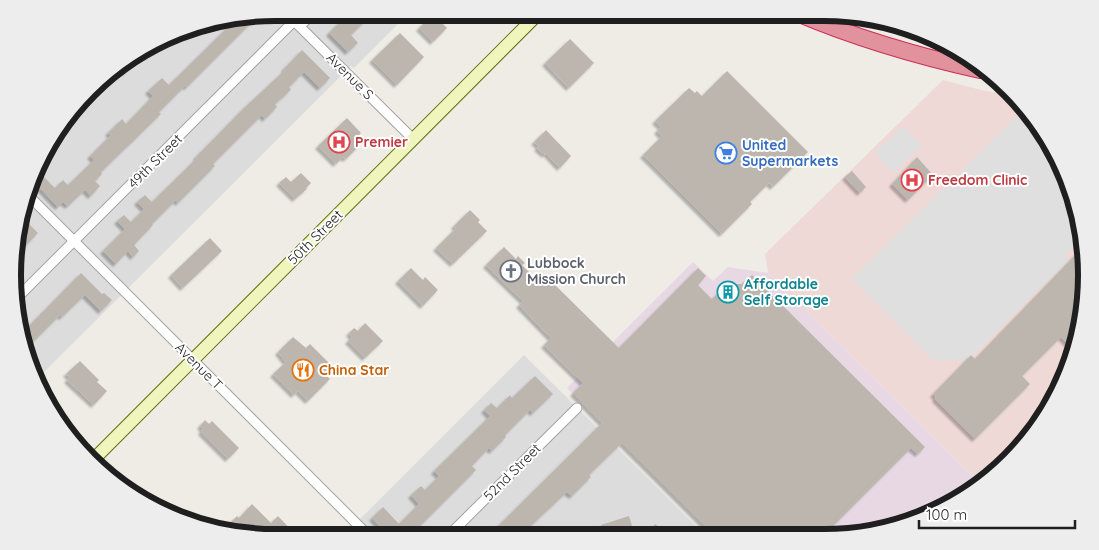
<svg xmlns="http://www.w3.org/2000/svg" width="1099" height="550" font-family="Quicksand,sans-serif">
<defs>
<filter id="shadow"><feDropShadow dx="-3" dy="3" stdDeviation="1" flood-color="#0004"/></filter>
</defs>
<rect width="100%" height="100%" fill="#efece6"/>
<!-- residential -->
<g fill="#dddcdc">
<polygon points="275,13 409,13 354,68 351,66 36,380 15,309 18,224 48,144 115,67 190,27"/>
<polygon points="524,355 706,536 342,537"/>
</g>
<!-- commercial -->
<polygon fill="#efd9d6" points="943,80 981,90 1014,96 1021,102 1072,190 1086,292 1060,391 1022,448 981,485 768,273 765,254"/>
<!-- industrial -->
<polygon fill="#e8d8e4" points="693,262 713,281 728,267 768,273 981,485 925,517 859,535 714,536 567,388"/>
<!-- parking -->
<g fill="#dfdfdf">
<polygon points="1025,108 1072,190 1079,241 1065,255 1069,260 967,361 933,360 852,279"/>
<polygon points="903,126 922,145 894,173 875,153"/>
</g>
<!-- building -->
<g fill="#bcb6af" filter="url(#shadow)">
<polygon points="349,13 373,13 351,35 358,43 348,52 329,33"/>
<polygon points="433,14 447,28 433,42 419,28"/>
<polygon points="259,15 187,87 185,86 159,112 161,114 101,172 102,174 95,181 100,186 91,196 85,190 68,206 63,202 58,207 41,189 39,190 33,184 35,178 40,173 55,188 63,180 68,185 94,160 90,156 111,135 108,133 122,119 126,124 153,96 148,91 162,78 169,85 236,19"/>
<polygon points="400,33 424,57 397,85 372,60"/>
<polygon points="570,39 594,63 569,88 545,63"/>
<polygon points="302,50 330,78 320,88 304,72 289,87 291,90 275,104 277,107 265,119 262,115 213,164 215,166 178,203 176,200 152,224 153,225 134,245 139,251 133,257 128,251 116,264 103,251 125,229 117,221 124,215 131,222 144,209 137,202 145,195 152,202 197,158 196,157 244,108 285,70 284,69"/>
<polygon points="143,52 144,54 125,73 118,65"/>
<polygon points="727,71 808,152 773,187 769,183 750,202 752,204 722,234 643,155 662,136 657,131 661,127 655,121 689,88 695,93 697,91 702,96"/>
<polygon points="347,118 361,133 354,140 359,146 346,159 343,157 336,164 318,146"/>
<polygon points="546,130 571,156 560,168 546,153 545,155 537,148 539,146 534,142"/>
<polygon points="917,157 933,175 908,200 892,184"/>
<polygon points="852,171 866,187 860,193 845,177"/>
<polygon points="301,173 311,183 306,188 307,189 295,199 279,183 286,177 291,182"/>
<polygon points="470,210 480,220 478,222 487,231 453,264 436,248 456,228 454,226"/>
<polygon points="28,223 38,233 17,255 17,233"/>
<polygon points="210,238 222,251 183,288 171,275"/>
<polygon points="504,247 516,259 518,256 525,263 522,265 541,284 545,279 550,284 552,282 619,348 698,268 706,276 698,285 712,299 728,284 742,284 752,275 925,447 918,454 911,448 824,535 715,536 622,443 589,475 591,477 572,496 567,492 520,536 488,536 602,423 573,393 583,383 544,345 551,338 519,305 523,301 486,265"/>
<polygon points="1080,250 1086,292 1071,347 1061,337 1022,376 1030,384 975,439 935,399 936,397 933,394 971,355 975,359"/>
<polygon points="411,268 423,280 425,277 438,290 423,306 398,281"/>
<polygon points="81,273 102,294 104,293 112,300 101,311 85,295 62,317 60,315 27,348 22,333"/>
<polygon points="365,323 383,341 365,358 348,341 352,337 349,333 354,328 358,331"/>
<polygon points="293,337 306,348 310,344 332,366 324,374 330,379 308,401 298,391 294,395 273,374 286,362 278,352"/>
<polygon points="80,361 99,380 97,382 107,391 94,405 67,380 70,377 66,374"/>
<polygon points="535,376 553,394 533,413 530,410 505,435 506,437 492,451 489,448 472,466 476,470 409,537 390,537 372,518 383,507 399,524 419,504 411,495 421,486 425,490 439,476 434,471 490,416 484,410 491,403 497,408 510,395 512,398"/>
<polygon points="205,420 209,424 212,421 239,448 228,459 201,432 203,429 200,426"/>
<polygon points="252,504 271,523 278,516 298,537 258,537 225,528 237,516 239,518"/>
<polygon points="629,516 635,536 604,536 601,525"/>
<polygon points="655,524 671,536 646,536"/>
</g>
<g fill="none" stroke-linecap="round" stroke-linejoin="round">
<!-- street casing -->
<g stroke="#a3a3a3" stroke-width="11">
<g id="street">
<polyline points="286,13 413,139"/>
<polyline points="300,26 313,13"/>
<polyline points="28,195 370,537"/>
<polyline points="15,300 294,21"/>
<polyline points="448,536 577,408"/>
</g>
</g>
<!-- secondary casing -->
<g stroke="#5e700c" stroke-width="14">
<polyline id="secondary" points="91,462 539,13"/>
</g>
<!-- highway casing -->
<g stroke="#cf305c" stroke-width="18">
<path id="highway" d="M797,13C856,38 917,56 980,70"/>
</g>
<!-- street -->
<use href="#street" stroke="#fff" stroke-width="9"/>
<!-- secondary -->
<use href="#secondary" stroke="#eff5bd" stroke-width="12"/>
<!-- highway -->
<use href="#highway" stroke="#e1929c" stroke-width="16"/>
</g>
<!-- icons -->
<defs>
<g id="hospital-ring" transform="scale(1.125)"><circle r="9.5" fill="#fff" stroke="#e0444e" stroke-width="1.5"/><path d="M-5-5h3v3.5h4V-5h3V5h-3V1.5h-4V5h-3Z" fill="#e0444e"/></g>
<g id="supermarket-ring" transform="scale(1.125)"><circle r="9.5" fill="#fff" stroke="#3f7fe0" stroke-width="1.5"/><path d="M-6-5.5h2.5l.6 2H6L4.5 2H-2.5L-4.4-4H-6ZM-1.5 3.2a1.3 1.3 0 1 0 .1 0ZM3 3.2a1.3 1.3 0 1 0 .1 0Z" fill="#3f7fe0"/></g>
<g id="church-ring" transform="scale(1.125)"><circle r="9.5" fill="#fff" stroke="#6b7280" stroke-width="1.5"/><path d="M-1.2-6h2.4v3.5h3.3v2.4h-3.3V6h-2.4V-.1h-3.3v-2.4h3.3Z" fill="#6b7280"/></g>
<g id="building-ring" transform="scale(1.125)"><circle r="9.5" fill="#fff" stroke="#0f9aa8" stroke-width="1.5"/><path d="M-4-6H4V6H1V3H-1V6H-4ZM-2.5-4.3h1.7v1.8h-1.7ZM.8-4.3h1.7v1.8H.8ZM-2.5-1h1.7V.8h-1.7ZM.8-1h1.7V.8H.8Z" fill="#0f9aa8"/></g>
<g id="restaurant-ring" transform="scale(1.125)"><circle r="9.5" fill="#fff" stroke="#e8710a" stroke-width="1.5"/><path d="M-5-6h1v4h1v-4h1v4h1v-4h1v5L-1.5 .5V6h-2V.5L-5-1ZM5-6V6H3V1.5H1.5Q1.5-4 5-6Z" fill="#e8710a"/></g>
</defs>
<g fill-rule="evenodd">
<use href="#hospital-ring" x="339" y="142"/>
<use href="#supermarket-ring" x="726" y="153"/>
<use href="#hospital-ring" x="912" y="180"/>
<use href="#church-ring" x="511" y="271"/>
<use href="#building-ring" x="728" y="292"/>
<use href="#restaurant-ring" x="303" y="370"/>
</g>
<g text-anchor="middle" stroke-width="4" stroke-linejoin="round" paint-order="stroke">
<!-- street labels -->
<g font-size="14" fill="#1f1f1f" stroke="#fff">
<text transform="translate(350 76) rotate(45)" y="5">Avenue S</text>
<text transform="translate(155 161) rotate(-45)" y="5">49th Street</text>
<text transform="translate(315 237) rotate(-45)" y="5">50th Street</text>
<text transform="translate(199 366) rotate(45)" y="5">Avenue T</text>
<text transform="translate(512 472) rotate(-45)" y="5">52nd Street</text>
</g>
<!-- health labels -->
<g font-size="14" font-weight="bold" fill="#be3a42" stroke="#fff" text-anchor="start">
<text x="355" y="147">Premier</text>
<text x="928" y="185">Freedom Clinic</text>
</g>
<!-- shop labels -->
<g font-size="14" font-weight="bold" fill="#366cbe" stroke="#fff" text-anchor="start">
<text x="742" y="150">United<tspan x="742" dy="16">Supermarkets</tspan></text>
</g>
<!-- worship labels -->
<g font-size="14" font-weight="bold" fill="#5b616d" stroke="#fff" text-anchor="start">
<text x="527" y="268">Lubbock<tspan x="527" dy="16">Mission Church</tspan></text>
</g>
<!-- culture labels -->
<g font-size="14" font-weight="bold" fill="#0d838f" stroke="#fff" text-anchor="start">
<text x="744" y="289">Affordable<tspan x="744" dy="16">Self Storage</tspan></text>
</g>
<!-- food labels -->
<g font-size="14" font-weight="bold" fill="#c56008" stroke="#fff" text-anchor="start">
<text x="319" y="375">China Star</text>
</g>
</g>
<!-- crop -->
<path d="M0 0H1099V550H0ZM275 21H824A254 254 0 0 1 1078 275V275A254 254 0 0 1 824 529H275A254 254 0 0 1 21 275V275A254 254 0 0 1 275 21Z" fill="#ededed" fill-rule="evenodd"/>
<path fill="none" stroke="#1f1f1f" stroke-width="6" d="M275 21H824A254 254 0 0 1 1078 275V275A254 254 0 0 1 824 529H275A254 254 0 0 1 21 275V275A254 254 0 0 1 275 21Z"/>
<!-- scale -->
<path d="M919 520v8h156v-8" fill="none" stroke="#1f1f1f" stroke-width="2.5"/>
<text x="926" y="520" font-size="15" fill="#1f1f1f" stroke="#ffffff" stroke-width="4" paint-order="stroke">100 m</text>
</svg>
